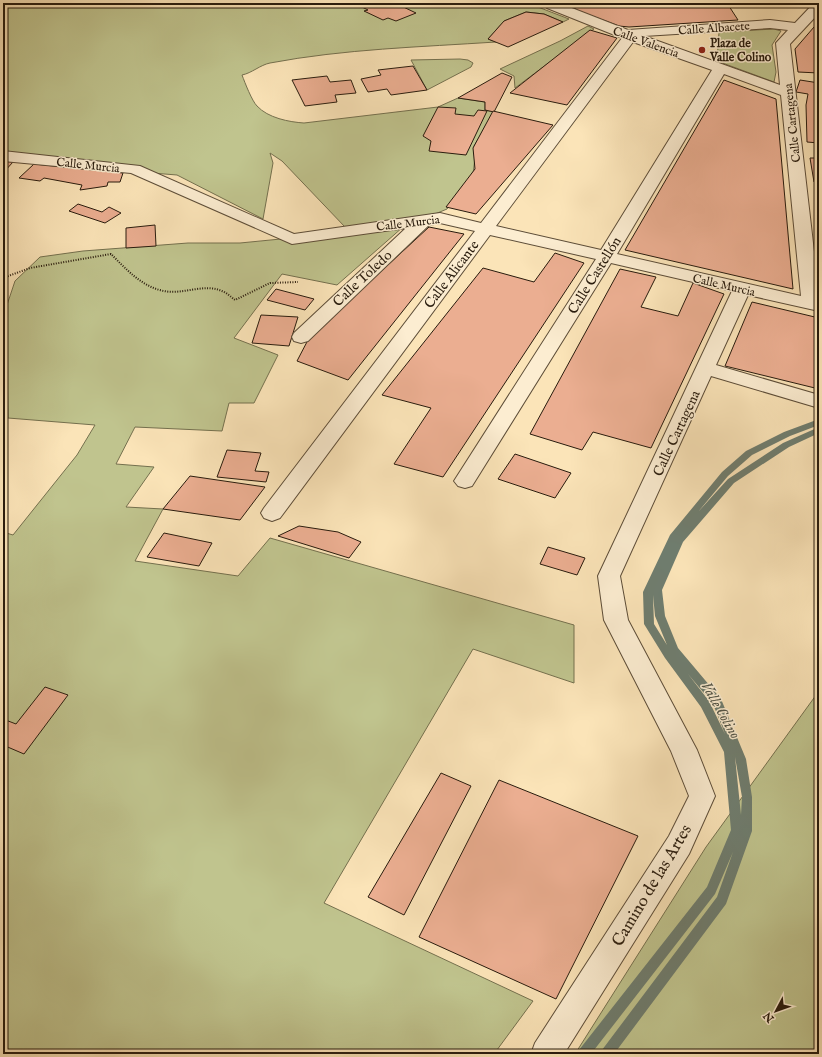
<svg xmlns="http://www.w3.org/2000/svg" width="822" height="1057" font-family="'IM FELL English',serif">
<rect width="100%" height="100%" fill="#fbe4b8"/>
<filter id="stains"><feTurbulence type="fractalNoise" baseFrequency=".005" numOctaves="4"/><feColorMatrix values="0 0 0 0 .2 0 0 0 0 .09 0 0 0 0 .02 0 0 0 .5 -.17"/></filter>
<radialGradient id="worn" r=".72"><stop offset=".6" stop-color="#630" stop-opacity="0"/><stop offset="1" stop-color="#630" stop-opacity=".3"/></radialGradient>
<!-- green -->
<g fill="#c0c48e" stroke="#74704e">
<path d="M3,3H533L538,7L569,19L563,22L544,14L526,12L504,21L488,39L496,42C421,47 344,49 270,63C260,65 252,73 242,75C245,83 252,101 257,106C268,118 289,122 304,123L438,107L458,98L485,102V110L494,112L474,146L475,158L473,174L447,209L435,214L345,227L282,161L270,153L273,163L263,219L177,175L3,161Z"/>
<polygon points="588,26 594,29 515,88 514,76 500,69 560,41"/>
<polygon points="774,29 781,31 772,45 776,72 774,82 717,61 719,32"/>
<polygon points="460,59 468,60 473,63 471,67 427,90 411,60"/>
<polygon points="403,227 337,285 282,274 234,338 278,355 254,403 229,403 222,431 135,427 116,464 154,467 126,507 163,509 135,561 238,576 270,538 574,625 574,683 473,649 324,903 533,1001 494,1054 3,1054 3,532 13,535 77,455 95,425 8,418 6,308 15,281 40,257 83,251 188,243 240,243"/>
<polygon points="819,691 819,1054 575,1054 706,847"/>
</g>
<g fill="none" stroke-linecap="round" stroke-linejoin="round">
<!-- stream -->
<path fill="#6f7d6f" fill-rule="evenodd" d="M819,419V425L790,436L752,455L728,476L698,512L728,479L783,443L819,427V433L789,447L734,483L683,542L662,590L665,616L678,648L721,699L746,759L752,797V831L726,904L614,1054H600L602,1050L717,897L733,852L715,894L591,1054H577L579,1050L707,887L731,830L724,752L701,707L665,658L644,624L643,592L670,535L722,472L746,451L784,432ZM653,595L655,616L667,645L654,624ZM688,674L713,704L725,734L709,701ZM735,757L742,797L741,815Z"/>
</g>
<!-- building -->
<g fill="#ebae91" stroke="#281b0d">
<polygon points="367,3 395,3 416,13 396,21 388,18 383,20 364,11 368,10 360,6"/>
<polygon points="572,3 727,3 738,20 629,27 619,26 576,10"/>
<polygon points="526,12 544,14 563,22 508,47 488,39 504,21"/>
<polygon points="814,27 819,28 819,73 798,72 795,49"/>
<polygon points="590,30 617,38 567,105 510,93"/>
<polygon points="413,66 427,90 391,95 387,89 368,92 361,79 381,75 378,70"/>
<polygon points="502,73 512,77 494,112 485,110 485,102 458,98"/>
<polygon points="327,76 330,82 351,80 356,93 335,95 337,102 305,106 292,80"/>
<polygon points="724,80 776,99 793,289 625,250"/>
<polygon points="800,80 819,83 819,143 807,142 806,105 808,94 796,92"/>
<polygon points="438,107 456,108 455,114 474,116 478,110 487,111 466,155 429,151 431,141 423,136"/>
<polygon points="493,111 553,125 476,214 446,207 475,169 473,148"/>
<polygon points="810,158 819,158 819,183 814,182"/>
<polygon points="3,161 13,162 3,173"/>
<polygon points="34,164 123,173 120,182 108,182 107,186 80,190 82,185 44,178 40,181 19,178"/>
<polygon points="78,204 102,212 109,207 121,213 105,223 69,211"/>
<polygon points="155,225 156,246 126,248 126,228"/>
<polygon points="429,227 464,234 348,380 297,361 309,338"/>
<polygon points="555,253 584,263 443,477 394,464 431,408 382,395 483,268 534,282"/>
<polygon points="620,269 656,277 641,307 678,316 693,283 724,294 651,448 593,432 582,450 530,434"/>
<polygon points="276,289 314,299 305,310 267,300"/>
<polygon points="752,302 819,318 819,389 725,366"/>
<polygon points="261,315 298,317 289,346 252,343"/>
<polygon points="227,450 261,453 255,471 269,472 266,482 217,477"/>
<polygon points="515,454 571,473 555,498 498,479"/>
<polygon points="190,476 265,487 240,520 163,509"/>
<polygon points="299,526 338,532 361,542 349,558 278,536"/>
<polygon points="164,533 212,543 199,566 147,557"/>
<polygon points="548,547 585,558 577,575 540,564"/>
<polygon points="45,687 68,695 24,754 3,745 3,719 16,724"/>
<polygon points="441,773 471,786 404,915 368,897"/>
<polygon points="499,780 638,836 556,999 419,937"/>
</g>
<g fill="none" stroke-linecap="round" stroke-linejoin="round">
<!-- minor casing -->
<g stroke="#5d4d38" stroke-width="2">
<path id="minor" d="M545,3H559L628,30L770,20L795,23L814,3H819V13L790,44L819,295V311L748,295L716,365L819,395V408L711,376L620,576L628,620L697,750L715,796L689,854L564,1054H531L535,1043L669,836L689,796L671,751L604,620L598,576L732,291L611,263L472,486L465,488L458,486L454,481L596,259L490,235L280,518L272,521L264,518L261,513L264,508L475,231L440,223L429,225L308,341L301,343L294,341L292,337L294,333L406,228L292,244L131,173L3,161V151L140,166L294,234L440,213L481,223L622,38L547,8ZM770,28L788,30L776,43L780,85L644,36ZM633,42L712,70L601,250L496,226ZM724,74L781,95L801,296L617,254Z"/>
</g>
<!-- path -->
<path stroke="#281b0d" stroke-width="2" stroke-dasharray="1 1.5" stroke-linecap="butt" d="M3,278L30,268L111,254C126,269 142,287 164,291C183,295 204,283 222,291C227,293 231,297 235,300L270,283L298,282"/>
<!-- minor -->
<use href="#minor" fill="#fcedd1" fill-rule="evenodd"/>
</g>
<!-- markers -->
<circle fill="#8f2418" stroke="#fcedd1" stroke-width="1.5" cx="702" cy="50" r="4"/>
<g text-anchor="middle" stroke-width="3" stroke-linejoin="round" paint-order="stroke">
<!-- far-street labels -->
<g font-size="12" fill="#281b0d" stroke="#fcedd1">
<text transform="translate(714 28) rotate(-4)" y="4">Calle Albacete</text>
<text transform="translate(646 42) rotate(20)" y="4">Calle Valencia</text>
<text transform="translate(792 123) rotate(-96)" y="4">Calle Cartagena</text>
<text transform="translate(88 165) rotate(6)" y="4">Calle Murcia</text>
<text transform="translate(408 223) rotate(-7)" y="4">Calle Murcia</text>
<text transform="translate(724 285) rotate(13)" y="4">Calle Murcia</text>
</g>
<!-- far-poi labels -->
<g font-size="12" font-weight="bold" fill="#281b0d" stroke="#fcedd1" text-anchor="start">
<text x="710" y="47">Plaza de<tspan x="710" dy="14">Valle Colino</tspan></text>
</g>
<!-- street labels -->
<g font-size="14" fill="#281b0d" stroke="#fcedd1">
<text transform="translate(451 274) rotate(-53)" y="5">Calle Alicante</text>
<text transform="translate(594 275) rotate(-58)" y="5">Calle Castellón</text>
<text transform="translate(362 278) rotate(-43)" y="5">Calle Toledo</text>
<text transform="translate(676 433) rotate(-65)" y="5">Calle Cartagena</text>
</g>
<!-- water labels -->
<g font-size="15" font-style="italic" fill="#525446" stroke="#fcedd1">
<text transform="translate(721 710) rotate(60)" y="5">Valle Colino</text>
</g>
<!-- near-street labels -->
<g font-size="17" fill="#281b0d" stroke="#fcedd1">
<text transform="translate(651 885) rotate(-59)" y="6">Camino de las Artes</text>
</g>
</g>
<!-- margin -->
<rect width="822" height="1057" fill="none" stroke="#fbe4b8" stroke-width="16"/>
<rect x="4" y="4" width="814" height="1049" fill="none" stroke="#281b0d" stroke-width="2"/>
<rect x="8" y="8" width="806" height="1041" fill="none" stroke="#281b0d"/>
<!-- north arrow -->
<g transform="translate(776 1011) rotate(229)" stroke="#fcedd1" stroke-width="3" paint-order="stroke">
<path d="M0-3L7 15L0 10L-7 15Z" fill="#281b0d"/>
<text y="-6" font-size="11" font-weight="bold" text-anchor="middle" fill="#281b0d">N</text>
</g>
<rect width="100%" height="100%" filter="url(#stains)"/>
<rect width="100%" height="100%" fill="url(#worn)"/>
</svg>
